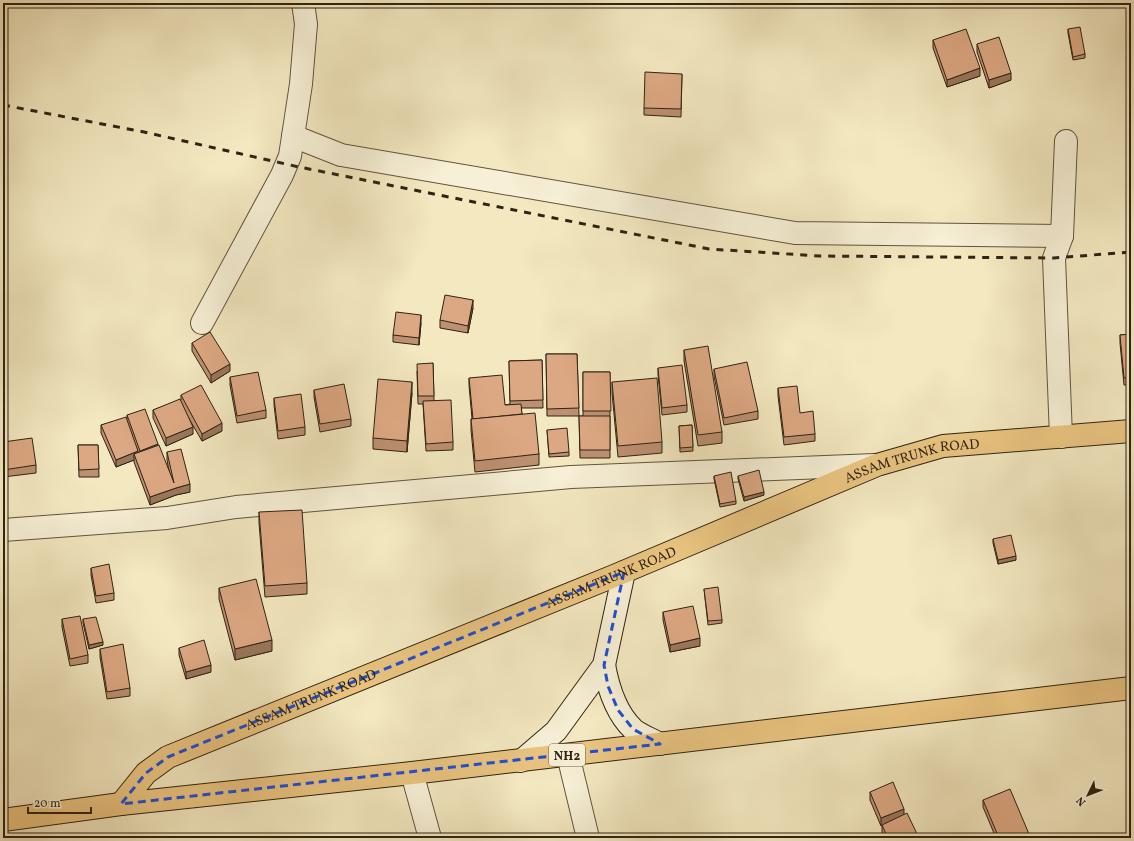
<svg xmlns="http://www.w3.org/2000/svg" width="1134" height="841" font-family="Vollkorn,serif">
<rect width="100%" height="100%" fill="#f3e8c0"/>
<filter id="stains"><feTurbulence type="fractalNoise" baseFrequency=".005" numOctaves="4"/><feColorMatrix values="0 0 0 0 .2 0 0 0 0 .09 0 0 0 0 .02 0 0 0 .5 -.17"/></filter>
<radialGradient id="worn" r=".72"><stop offset=".6" stop-color="#630" stop-opacity="0"/><stop offset="1" stop-color="#630" stop-opacity=".3"/></radialGradient>
<g fill="none" stroke-linecap="round" stroke-linejoin="round">
<!-- street casing -->
<g stroke="#60543e" stroke-width="24">
<g id="street">
<polyline points="293,136 341,155 795,233 1062,236"/>
<polyline points="202,323 282,175 290,156 301,84 306,24 303,3"/>
<polyline points="1061,437 1054,258 1062,236 1066,141"/>
<polyline points="3,530 167,518 236,507 571,477 875,465"/>
<polyline points="568,755 588,838"/>
<polyline points="412,773 430,838"/>
</g>
</g>
<!-- secondary casing -->
<g stroke="#2f2313" stroke-width="24">
<g id="secondary">
<path d="M604,665C608,687 615,712 633,729C640,735 651,739 660,744"/>
<polyline points="521,761 556,731 604,665 624,572"/>
</g>
</g>
<!-- highway casing -->
<g stroke="#2f2313" stroke-width="24">
<g id="highway">
<path id="s1" d="M121,804L146,773L168,757L614,576L877,465L943,446L1131,431"/>
<polyline points="3,820 121,804 412,773 1131,688"/>
</g>
</g>
<!-- street -->
<use href="#street" stroke="#f7f0d6" stroke-width="22"/>
<!-- secondary -->
<use href="#secondary" stroke="#f7f0d6" stroke-width="22"/>
<!-- highway -->
<use href="#highway" stroke="#eac480" stroke-width="22"/>
<!-- rail -->
<polyline stroke="#2f2313" stroke-width="3" stroke-dasharray="7 7" stroke-linecap="butt" points="3,105 144,132 299,167 709,249 820,256 1054,258 1131,252"/>
</g>
<!-- wall -->
<g fill="#bd9071" stroke="#2f2313">
<polygon points="1068,29 1085,54 1085,58 1073,60 1068,33"/>
<polygon points="933,40 980,76 947,87 933,48"/>
<polygon points="977,44 1011,80 989,88 977,52"/>
<polygon points="682,74 681,117 644,115 644,108"/>
<polygon points="473,308 468,333 440,328 440,320"/>
<polygon points="421,323 419,345 393,342 393,335"/>
<polygon points="1131,334 1131,385 1124,385 1120,343 1120,335"/>
<polygon points="192,343 230,371 211,383 192,351"/>
<polygon points="684,350 722,432 722,443 698,446 684,361"/>
<polygon points="546,354 577,354 579,416 547,416"/>
<polygon points="542,360 543,408 521,408 522,414 539,454 539,465 475,472 471,430 471,419 472,419 469,385 469,378 505,405 510,404 509,361"/>
<polygon points="433,363 434,400 453,442 453,450 426,451 423,404 418,404 417,371"/>
<polygon points="658,368 687,405 687,412 662,415 658,375"/>
<polygon points="714,369 758,411 758,419 724,425 714,376"/>
<polygon points="583,372 610,372 610,458 580,458 579,416 583,416"/>
<polygon points="230,377 266,410 266,418 237,423 230,385"/>
<polygon points="612,382 662,442 662,453 618,457 612,393"/>
<polygon points="778,388 800,413 815,434 815,441 784,445 778,396"/>
<polygon points="314,390 351,419 351,426 320,432 314,397"/>
<polygon points="412,393 407,452 373,449 373,438"/>
<polygon points="181,395 222,431 202,441 188,417 193,434 166,446 153,418 153,410 181,400"/>
<polygon points="274,398 305,427 305,435 278,439 274,405"/>
<polygon points="127,415 158,446 169,471 167,460 167,452 190,492 176,495 150,505 134,462 134,460 116,467 101,433 101,425 127,419"/>
<polygon points="692,425 693,451 680,452 679,426"/>
<polygon points="547,430 569,452 569,456 549,457"/>
<polygon points="3,442 36,465 36,473 3,477"/>
<polygon points="78,445 98,445 99,477 79,477"/>
<polygon points="714,476 736,501 736,504 720,507 714,479"/>
<polygon points="738,476 764,495 744,501 738,479"/>
<polygon points="259,512 307,583 307,594 265,597 259,523"/>
<polygon points="993,539 1016,560 998,564 993,543"/>
<polygon points="91,568 114,593 114,600 96,603 91,575"/>
<polygon points="219,588 272,651 235,660 219,599"/>
<polygon points="704,589 722,620 722,623 708,625"/>
<polygon points="663,612 700,646 670,652 663,620"/>
<polygon points="62,619 88,655 88,663 70,666 62,627"/>
<polygon points="83,619 103,645 89,649 83,623"/>
<polygon points="179,648 211,672 186,679 179,655"/>
<polygon points="100,649 130,688 130,696 107,699 100,657"/>
<polygon points="870,792 904,814 919,838 884,838 882,832 882,825 881,826 870,800"/>
<polygon points="983,800 1029,838 996,838 983,807"/>
</g>
<!-- shaded-wall -->
<g fill="#9a765c" stroke="#2f2313">
<polygon points="980,68 980,76 947,87 947,80"/>
<polygon points="1011,73 1011,80 989,88 989,80"/>
<polygon points="473,300 473,308 468,333 468,326"/>
<polygon points="421,315 421,323 419,345 419,338"/>
<polygon points="230,364 230,371 211,383 211,375"/>
<polygon points="412,382 412,393 407,452 407,441"/>
<polygon points="222,423 222,431 202,441 202,434"/>
<polygon points="193,427 193,434 166,446 166,438"/>
<polygon points="158,444 158,452 140,458 140,451"/>
<polygon points="138,451 138,458 134,454 134,460 116,467 116,460"/>
<polygon points="190,484 190,492 176,495 150,505 150,497 176,488"/>
<polygon points="764,492 764,495 744,501 744,497"/>
<polygon points="1016,556 1016,560 998,564 998,560"/>
<polygon points="700,638 700,646 670,652 670,645"/>
<polygon points="272,640 272,651 235,660 235,649"/>
<polygon points="103,642 103,645 89,649 89,645"/>
<polygon points="211,665 211,672 186,679 186,672"/>
<polygon points="904,809 904,816 881,826 881,818"/>
<polygon points="1029,834 1029,838 1018,838"/>
</g>
<!-- building -->
<g fill="#dca883" stroke="#2f2313">
<polygon points="1080,27 1085,54 1073,57 1068,29"/>
<polygon points="966,29 980,68 947,80 933,40"/>
<polygon points="999,37 1011,73 989,80 977,44"/>
<polygon points="645,72 682,74 681,109 644,108"/>
<polygon points="445,295 473,300 468,326 440,320"/>
<polygon points="396,312 421,315 419,338 393,335"/>
<polygon points="210,332 230,364 211,375 192,343"/>
<polygon points="1131,334 1131,377 1124,378 1120,335"/>
<polygon points="708,346 722,432 698,435 684,350"/>
<polygon points="546,354 577,354 579,408 547,409"/>
<polygon points="542,360 543,400 510,401 509,361"/>
<polygon points="747,362 758,411 724,418 714,369"/>
<polygon points="433,363 434,396 418,396 417,364"/>
<polygon points="682,365 687,405 662,408 658,368"/>
<polygon points="258,372 266,410 237,416 230,377"/>
<polygon points="583,372 610,372 611,411 583,411"/>
<polygon points="502,375 505,405 521,404 522,414 473,419 469,378"/>
<polygon points="657,378 662,442 618,446 612,382"/>
<polygon points="378,379 412,382 407,441 373,438"/>
<polygon points="344,384 351,419 320,424 314,390"/>
<polygon points="201,385 222,423 202,434 181,395"/>
<polygon points="797,386 800,413 813,411 815,434 784,437 778,388"/>
<polygon points="301,394 305,427 278,431 274,398"/>
<polygon points="180,399 193,427 166,438 153,410"/>
<polygon points="451,400 453,442 426,444 423,401"/>
<polygon points="145,409 158,444 140,451 127,415"/>
<polygon points="535,413 539,454 475,461 471,419"/>
<polygon points="579,416 610,416 610,450 580,450"/>
<polygon points="126,417 138,451 116,460 101,425"/>
<polygon points="692,425 693,447 680,448 679,426"/>
<polygon points="567,428 569,452 549,454 547,430"/>
<polygon points="32,438 36,465 3,470 3,442"/>
<polygon points="78,445 98,445 99,469 79,470"/>
<polygon points="159,445 174,483 167,452 181,449 190,484 176,488 150,497 134,454"/>
<polygon points="759,470 764,492 744,497 738,476"/>
<polygon points="731,472 736,501 720,504 714,476"/>
<polygon points="302,510 307,583 265,586 259,512"/>
<polygon points="1011,535 1016,556 998,560 993,539"/>
<polygon points="109,564 114,593 96,596 91,568"/>
<polygon points="256,579 272,640 235,649 219,588"/>
<polygon points="718,587 722,620 708,621 704,589"/>
<polygon points="693,606 700,638 670,645 663,612"/>
<polygon points="80,616 88,655 70,659 62,619"/>
<polygon points="96,617 103,642 89,645 83,619"/>
<polygon points="204,640 211,665 186,672 179,648"/>
<polygon points="123,644 130,688 107,692 100,649"/>
<polygon points="893,782 904,809 881,818 870,792"/>
<polygon points="1010,789 1029,834 1018,838 999,838 983,800"/>
<polygon points="907,813 919,838 888,838 882,825"/>
</g>
<!-- marked area -->
<path fill="none" stroke="#1d4ed8" stroke-width="3" stroke-dasharray="8 5" stroke-linejoin="round" d="M624,572L604,665L608,686L618,710L633,729L660,744L121,804L146,773L168,757Z"/>
<g text-anchor="middle" stroke-width="3" stroke-linejoin="round" paint-order="stroke">
<!-- shield labels -->
<rect fill="#f7f0d6" stroke="#6b604e" stroke-width="1" x="549" y="744" width="36" height="22" rx="3"/>
<g font-size="13" font-weight="bold" fill="#2f2313">
<text x="567" y="760">NH2</text>
</g>
<!-- street labels -->
<g font-size="14" fill="#2f2313" stroke="#f7f0d6">
<text dy="5" stroke="none"><textPath href="#s1" startOffset="869">ASSAM TRUNK ROAD</textPath></text>
<text dy="5" stroke="none"><textPath href="#s1" startOffset="545">ASSAM TRUNK ROAD</textPath></text>
<text dy="5" stroke="none"><textPath href="#s1" startOffset="221">ASSAM TRUNK ROAD</textPath></text>
</g>
</g>
<!-- margin -->
<rect width="1134" height="841" fill="none" stroke="#f3e8c0" stroke-width="16"/>
<rect x="4" y="4" width="1126" height="833" fill="none" stroke="#2f2313" stroke-width="2"/>
<rect x="8" y="8" width="1118" height="825" fill="none" stroke="#2f2313"/>
<!-- north arrow -->
<g transform="translate(1088 795) rotate(227)" stroke="#f7f0d6" stroke-width="3" paint-order="stroke">
<path d="M0-3L7 15L0 10L-7 15Z" fill="#2f2313"/>
<text y="-6" font-size="11" font-weight="bold" text-anchor="middle" fill="#2f2313">N</text>
</g>
<!-- scale -->
<path d="M28 807v6h63v-6" fill="none" stroke="#2f2313" stroke-width="2"/>
<text x="34" y="807" font-size="12" fill="#2f2313" stroke="#f7f0d6" stroke-width="3" paint-order="stroke">20 m</text>
<rect width="100%" height="100%" filter="url(#stains)"/>
<rect width="100%" height="100%" fill="url(#worn)"/>
</svg>
